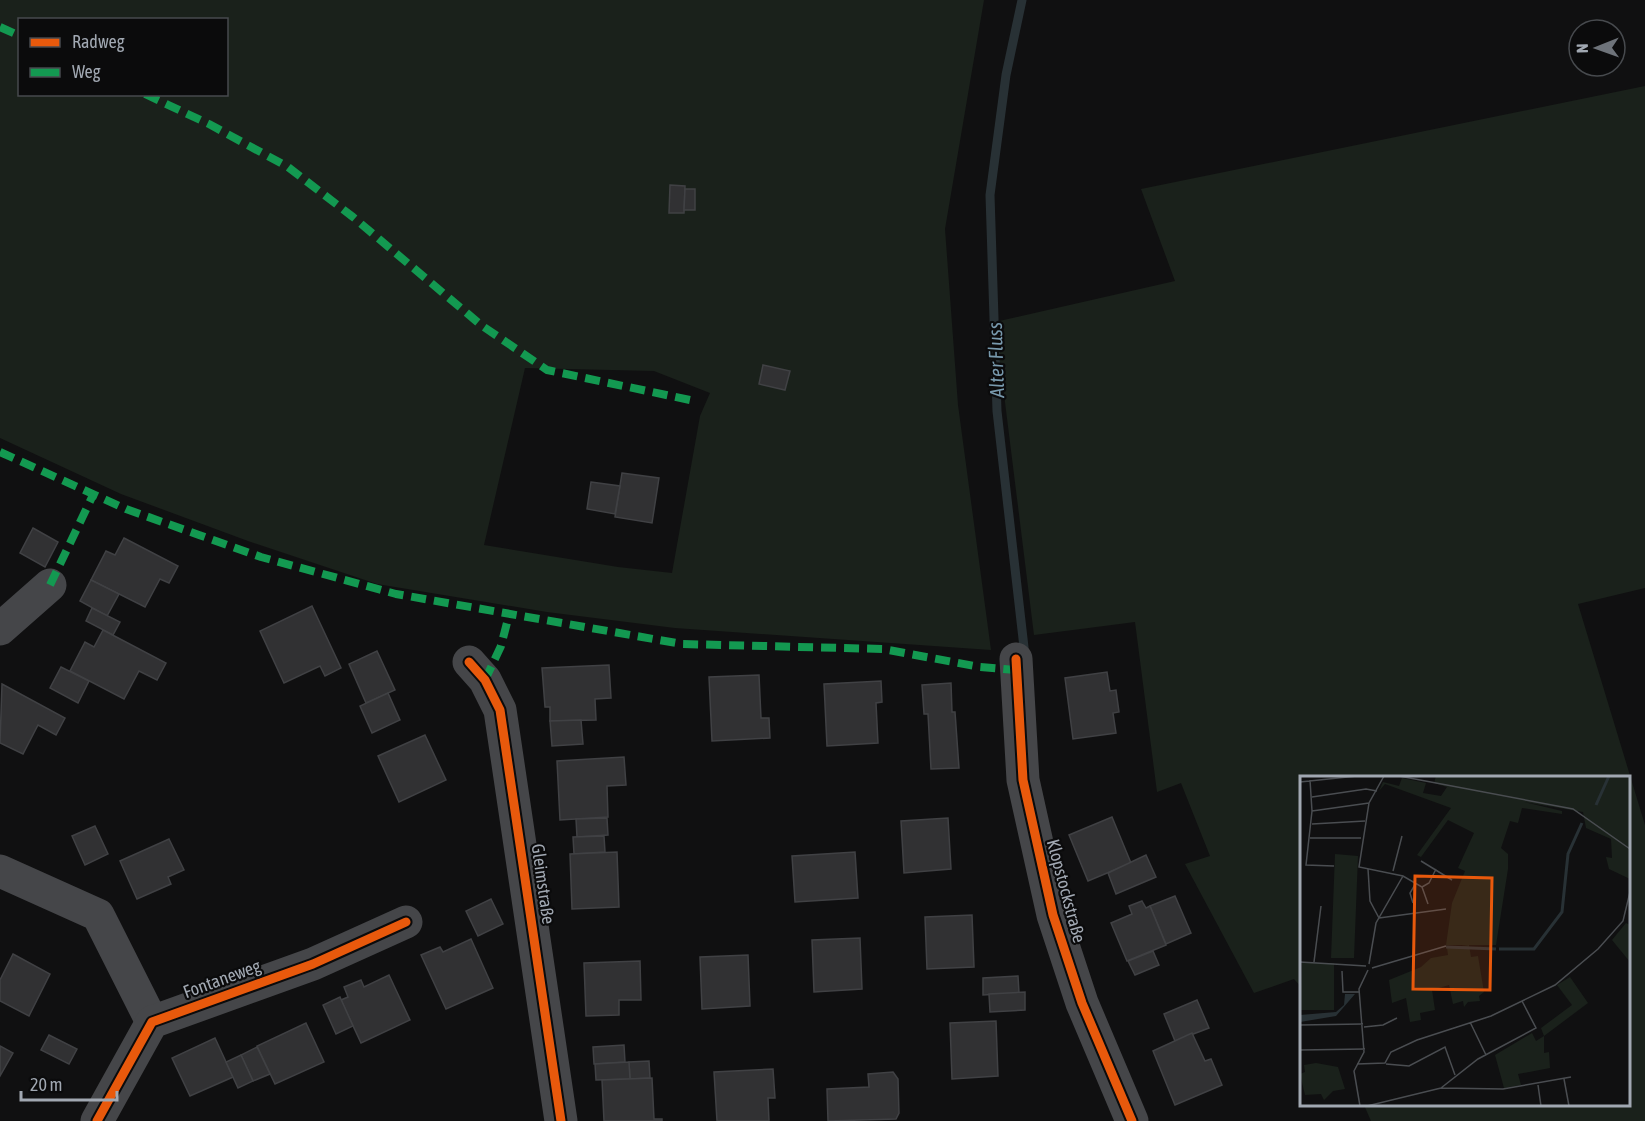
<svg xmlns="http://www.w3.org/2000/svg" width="1645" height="1121" font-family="'Asap Condensed',sans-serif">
<rect width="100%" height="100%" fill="#101011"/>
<!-- green -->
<g fill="#1a211b" fill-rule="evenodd">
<path d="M0,0H984L945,229L958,405L991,650L675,628L547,612L377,584L248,541L121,494L0,438ZM20,20H226V94H20ZM525,368L654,371L710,393L700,416L672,573L618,567L484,545Z"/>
<polygon points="1645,86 1645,588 1578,604 1645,825 1645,1121 1371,1121 1364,1105 1628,1104 1628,778 1302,778 1301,987 1294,979 1254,993 1185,864 1210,856 1181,783 1157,792 1135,622 1034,635 995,322 1175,281 1141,189"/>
</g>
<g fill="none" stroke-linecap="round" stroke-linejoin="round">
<!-- stream -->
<polyline stroke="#283135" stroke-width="9" points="1022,0 1006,75 990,195 997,411 1025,656"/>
</g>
<!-- building -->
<g fill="#313133" stroke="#404144" stroke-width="1.5">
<polygon points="670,185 685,186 684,213 669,213"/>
<polygon points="685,189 695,189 695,210 684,210"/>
<polygon points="763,365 790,371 785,390 759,384"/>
<polygon points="622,473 659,478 652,523 615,517"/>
<polygon points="591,482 620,486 615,514 587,509"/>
<polygon points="33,528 58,542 45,567 20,553"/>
<polygon points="124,538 178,566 169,583 160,579 145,607 91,580 106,551 115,555"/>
<polygon points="91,580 119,594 107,616 80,601"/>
<polygon points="312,606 341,668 325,676 320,666 284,683 260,631"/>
<polygon points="92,608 120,622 113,635 86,621"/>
<polygon points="103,630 166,663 157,680 139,671 124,699 70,671 85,642 94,647"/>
<polygon points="377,651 395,690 366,703 349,664"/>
<polygon points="609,665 611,698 595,699 596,720 550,721 550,707 545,707 542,668"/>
<polygon points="61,667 89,681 78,703 50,688"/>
<polygon points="1107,672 1110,691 1116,690 1119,712 1113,713 1116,733 1073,739 1065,678"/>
<polygon points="759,675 761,718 769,718 770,738 712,741 709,677"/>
<polygon points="881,681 882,702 876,703 878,743 827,746 824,684"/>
<polygon points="951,683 952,712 955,712 959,768 931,769 928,714 924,714 922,685"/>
<polygon points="2,684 65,718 56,735 38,725 23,754 0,743"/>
<polygon points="388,693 400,720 372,733 360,706"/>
<polygon points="581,720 583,744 552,746 550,721"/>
<polygon points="425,735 446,780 399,802 378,756"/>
<polygon points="624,757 626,785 607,786 608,817 560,820 557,761"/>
<polygon points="1112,817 1131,863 1088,881 1069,835"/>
<polygon points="607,818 608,835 577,837 576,819"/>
<polygon points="948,818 951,869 904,873 901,821"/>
<polygon points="95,826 108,854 85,865 72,836"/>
<polygon points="604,836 605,852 574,854 573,837"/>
<polygon points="169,839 184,870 168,877 171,884 137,899 120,861"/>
<polygon points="617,852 619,907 572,909 570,854"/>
<polygon points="855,852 858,898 795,902 792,856"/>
<polygon points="1146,855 1156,877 1116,894 1108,873"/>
<polygon points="1175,896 1191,933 1166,944 1150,906"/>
<polygon points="491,899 503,924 478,936 466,911"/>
<polygon points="1142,901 1146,908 1150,906 1166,945 1127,961 1111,923 1132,914 1129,906"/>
<polygon points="972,915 974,967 927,969 925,917"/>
<polygon points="860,938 862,989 814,992 812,940"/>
<polygon points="471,939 493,988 446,1009 421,955 440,947 443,952"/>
<polygon points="1153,951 1159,965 1135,975 1128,961"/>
<polygon points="13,954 50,974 29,1016 0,1001 0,980"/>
<polygon points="748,955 750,1006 702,1009 700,957"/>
<polygon points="640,961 641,1000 619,1000 619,1015 586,1016 584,963"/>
<polygon points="389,975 410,1020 361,1043 341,1000 348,997 344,987 361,980 364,987"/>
<polygon points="1018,976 1019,993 983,995 983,978"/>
<polygon points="1025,992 1025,1010 990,1012 989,994"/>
<polygon points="340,997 353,1026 336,1034 323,1005"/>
<polygon points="1197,1000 1209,1028 1175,1041 1164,1014"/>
<polygon points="996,1021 998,1076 952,1079 950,1023"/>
<polygon points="306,1023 324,1062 275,1084 257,1046"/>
<polygon points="1192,1033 1205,1061 1211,1059 1222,1085 1175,1105 1153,1051"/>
<polygon points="49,1035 77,1049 69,1064 41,1050"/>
<polygon points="215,1038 233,1077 190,1096 172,1058"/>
<polygon points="624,1045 625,1062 594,1064 593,1047"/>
<polygon points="0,1046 13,1053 0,1076"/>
<polygon points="257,1047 270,1074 253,1081 241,1055"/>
<polygon points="241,1055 253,1081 238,1088 226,1062"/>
<polygon points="649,1061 650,1078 630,1079 629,1062"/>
<polygon points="629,1062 630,1079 596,1080 595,1064"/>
<polygon points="773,1069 775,1098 768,1098 769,1121 717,1121 714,1072"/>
<polygon points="893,1072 898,1079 899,1113 896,1119 828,1121 827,1089 869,1087 868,1074"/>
<polygon points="652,1078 654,1119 662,1119 662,1121 604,1121 602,1080"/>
</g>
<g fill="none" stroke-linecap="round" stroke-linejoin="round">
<!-- minor -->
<g stroke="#454649" stroke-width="33">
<polyline points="0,629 50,585"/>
<polyline points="1016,659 1023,780 1053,915 1082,1003 1132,1121"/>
<polyline points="469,662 485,680 500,710 561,1121"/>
<polyline points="0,871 98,915 152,1022"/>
<polyline points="97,1121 152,1022 313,964 406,922"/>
</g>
<!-- quiet -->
<g stroke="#139951" stroke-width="8" stroke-dasharray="15 8" stroke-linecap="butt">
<polyline points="0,27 20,36"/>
<polyline points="145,94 209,124 288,167 353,217 481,325 547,370 690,400"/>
<polyline points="0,452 126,509 199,535 261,557 396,594 682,644 883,649 980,667 1016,670"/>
<polyline points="50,585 93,495"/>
<polyline points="485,680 501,646 509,615"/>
</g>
<!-- cycleway casing -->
<g stroke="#0b0b0c" stroke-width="13">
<g id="cycleway">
<polyline points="1016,659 1023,780 1053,915 1082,1003 1132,1121"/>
<polyline points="469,662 485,680 500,710 561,1121"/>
<polyline points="97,1121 152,1022 313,964 406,922"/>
</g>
</g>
<!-- cycleway -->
<use href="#cycleway" stroke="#e8590c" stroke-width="9"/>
</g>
<g text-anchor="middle" stroke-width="4.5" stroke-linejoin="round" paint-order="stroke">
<!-- street labels -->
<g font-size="18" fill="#a1a8b2" stroke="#0b0b0c">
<text transform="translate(543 884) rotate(82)" y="6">Gleimstraße</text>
<text transform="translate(1066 891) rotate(75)" y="6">Klopstockstraße</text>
<text transform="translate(222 979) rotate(-20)" y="6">Fontaneweg</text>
</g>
<!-- water labels -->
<g font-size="20" font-style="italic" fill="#7899ad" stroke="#0b0b0c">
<text transform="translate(996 360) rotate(-92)" y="7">Alter Fluss</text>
</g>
</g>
<!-- overview -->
<g transform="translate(1300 776)">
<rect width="330" height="330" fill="#101011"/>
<path d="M136,0H330V103L309,93L306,81L312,82L311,63L286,52L283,36L224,26L262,35V38L222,32L218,47L210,45L201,72L208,78V93L196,169H146L152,127L165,95L158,92L174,57L148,44L121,81L117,79L151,32L85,8L79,15L83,6L99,10L102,2L126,7L123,17L141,20L147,11L134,7ZM35,78L58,80L54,182H31ZM326,147L330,149V186L312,164ZM169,169L171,181L178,180L184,216L179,220L180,225L168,226L164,231L163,225L153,228L149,209L132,214L135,234L120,237L121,244L110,246L106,222L92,227L89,204L121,191L131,182L148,179L147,172ZM2,187H34V234H0ZM270,201L288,227L244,260V277L249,276L250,292L218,298L221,309L204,312L195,279L232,257L236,265L244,260L241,252L272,229L257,209ZM16,287L38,291L45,313L33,315L24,324L21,318L5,319L0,298L5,296L4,289Z" fill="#1a211b"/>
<path d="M45,218H55L36,240L0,246V239L36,236L44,229Z" fill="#283135"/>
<path fill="none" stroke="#283135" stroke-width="3" d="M296,29L309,0M146,171L196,173M199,173H234L262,136L268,78L282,47"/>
<path fill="none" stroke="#4a4d51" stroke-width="1.5" d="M84,0L69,27L59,91L103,100L122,111L128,128M99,0L273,33L330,73M10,4L12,35L6,89L34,90M0,6L57,0M12,21L66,13L77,15M12,35L69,27M12,48L65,45M10,62H61M121,85L152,104M68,93L70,125L79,142M93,95L102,60M122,111L129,107L136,93M113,127L110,117L116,107M79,142L146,133M0,186L66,190M14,186L21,130M69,188L76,147L103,100M72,192L146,170M42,195L43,216H59M170,246L186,279M0,249L63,248M64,251L83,249L97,242M0,274L65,273M57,288L85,287L91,276L117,264L191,240L255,209L298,173L323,145L330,116M86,288L109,290L145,271L155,299M264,303L269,330M238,309L241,330M141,312L178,283L236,252L222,225M60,330L54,295L64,276L59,213L68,194M67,330L141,312L203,313L271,301"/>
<path fill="#e8590c" fill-opacity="0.15" stroke="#e8590c" stroke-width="3" d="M115,100L192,102L190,214L113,213Z"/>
<rect width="330" height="330" fill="none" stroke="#a1a8b2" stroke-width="3"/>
</g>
<!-- legend -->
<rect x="18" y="18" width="210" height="78" fill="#0b0b0c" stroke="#474a4e" stroke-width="1.5"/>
<rect x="30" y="38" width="30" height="9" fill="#e8590c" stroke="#474a4e" stroke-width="1.5"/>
<text x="72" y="48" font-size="18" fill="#a1a8b2">Radweg</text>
<rect x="30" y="68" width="30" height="9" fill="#139951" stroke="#474a4e" stroke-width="1.5"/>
<text x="72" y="78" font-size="18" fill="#a1a8b2">Weg</text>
<!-- north arrow -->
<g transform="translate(1597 48) rotate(269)"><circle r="28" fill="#0b0b0c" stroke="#474a4e" stroke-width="1.5"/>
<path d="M0-4.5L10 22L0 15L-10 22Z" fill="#6e737a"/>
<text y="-9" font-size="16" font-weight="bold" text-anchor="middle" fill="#a1a8b2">N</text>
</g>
<!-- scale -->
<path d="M21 1091v9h96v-9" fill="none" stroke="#a1a8b2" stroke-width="3"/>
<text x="30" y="1091" font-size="18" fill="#a1a8b2" stroke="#0b0b0c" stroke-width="4.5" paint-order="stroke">20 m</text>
</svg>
